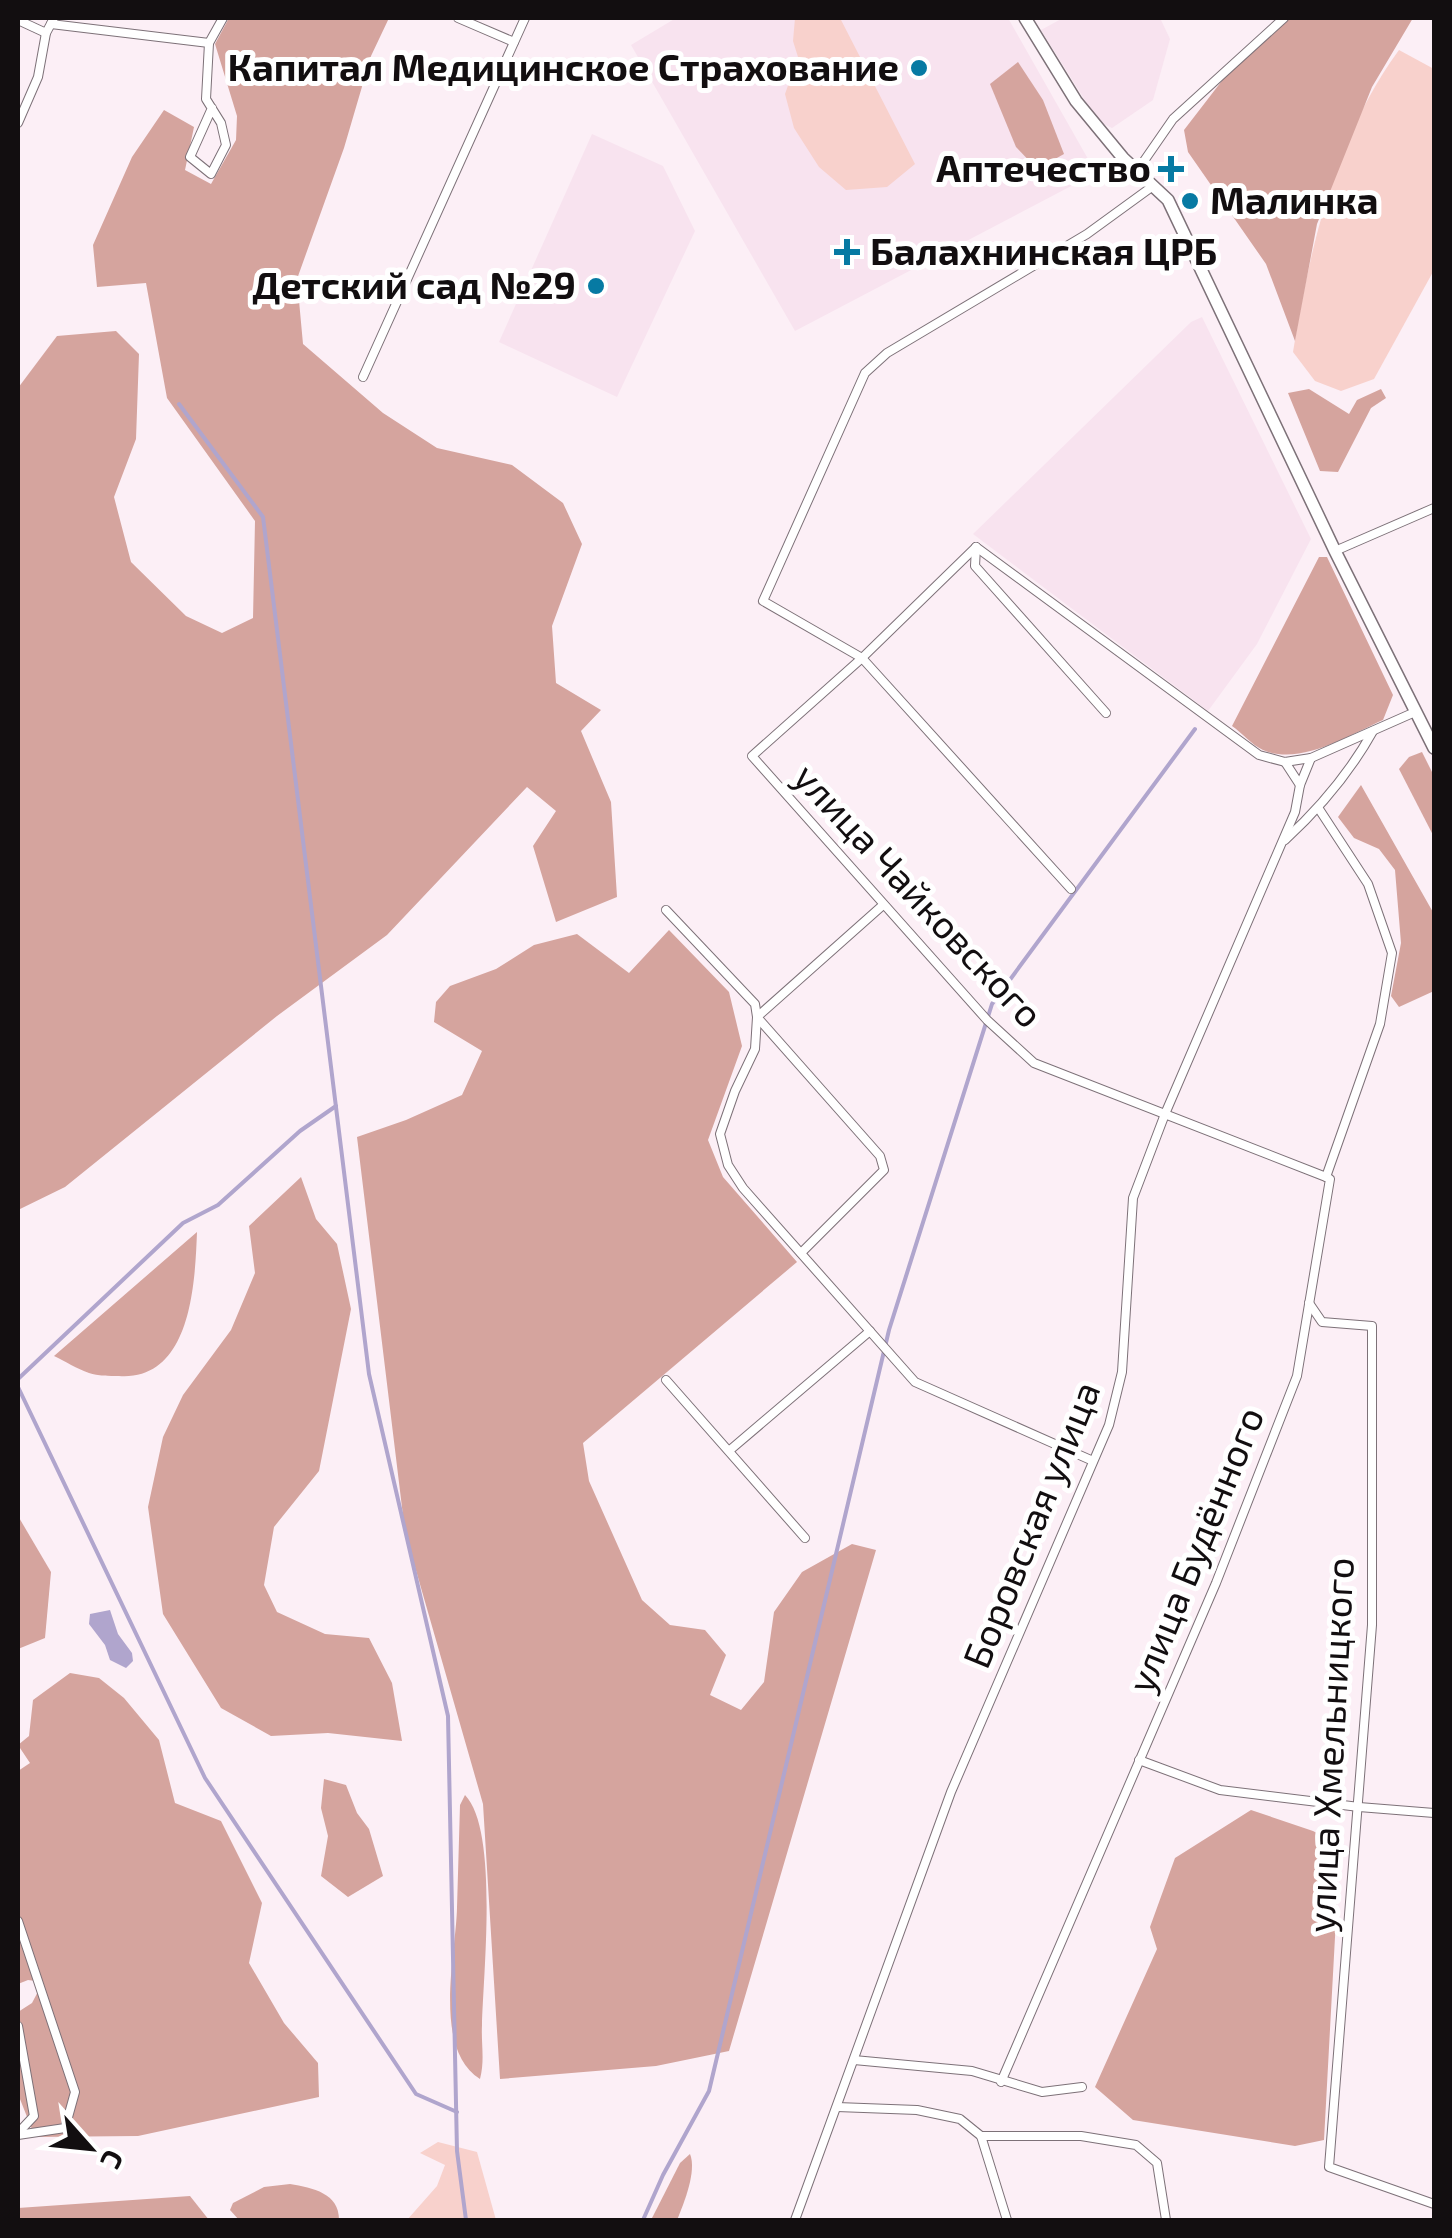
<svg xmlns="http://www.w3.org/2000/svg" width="1452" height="2238" font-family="'Exo 2',sans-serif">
<rect width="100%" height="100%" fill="#fceff6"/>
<!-- built -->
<g fill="#f8e3ef">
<polygon points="676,18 1008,18 1096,173 795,331 631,45"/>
<polygon points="1063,18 1160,18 1170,39 1153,100 1112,128 1098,121 1041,30"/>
<polygon points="592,134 663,166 695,231 617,397 499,342"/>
<polygon points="1202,317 1311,539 1257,644 1208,711 973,534 1191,322"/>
</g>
<!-- green -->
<g fill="#f8d1cc">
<polygon points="795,18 840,18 915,164 887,187 846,190 819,167 794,128 785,94 798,57 793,41"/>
<path d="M1399,50L1434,69V270L1374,379L1341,391L1315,381L1293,352C1310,247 1335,137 1399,50Z"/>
<polygon points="438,2142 477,2152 496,2220 407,2220 437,2186 445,2165 420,2153"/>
</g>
<!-- forest -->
<g fill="#d5a49e">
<polygon points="229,18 389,18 371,56 344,148 297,279 303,344 383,413 437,448 512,465 563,503 582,544 552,626 556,683 601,710 581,731 611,802 617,897 556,922 533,846 556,811 527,787 387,935 277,1016 65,1187 18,1210 18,388 57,336 116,331 139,354 136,439 114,497 131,562 186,616 222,633 253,618 255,521 167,398 146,283 97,287 93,245 132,157 164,110 194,127 185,170 211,184 236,140 237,116 215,44"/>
<polygon points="1288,18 1413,18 1372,87 1317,224 1295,341 1266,264 1188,152 1184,130 1231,69"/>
<polygon points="1018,62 1043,100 1064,154 1037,169 1016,147 990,84"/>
<polygon points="1309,389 1349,414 1357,400 1381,389 1386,398 1371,408 1338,472 1320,471 1288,393"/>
<path d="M1319,557H1327L1393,695L1383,720C1349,735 1301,766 1263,750C1252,745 1242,733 1232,726Z"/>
<polygon points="1422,752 1434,776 1434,837 1399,769 1409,757"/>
<polygon points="1361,785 1434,914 1434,991 1399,1007 1391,996 1401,943 1395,870 1379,849 1354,838 1338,817"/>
<polygon points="669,930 729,992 742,1046 708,1140 723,1177 797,1262 583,1443 589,1481 642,1600 670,1625 705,1630 726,1655 710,1695 741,1710 764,1682 774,1612 802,1572 852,1544 876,1550 729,2051 656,2066 500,2079 483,1804 405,1532 357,1137 406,1120 462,1095 482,1051 434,1022 436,1002 450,986 496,969 534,945 577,934 629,973"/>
<polygon points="301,1177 316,1219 337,1244 351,1309 319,1471 274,1527 264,1585 277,1612 325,1634 369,1638 392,1683 402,1741 328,1733 271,1736 221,1708 163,1614 148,1507 163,1437 183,1395 231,1330 255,1273 249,1226"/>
<path d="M197,1232C195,1284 191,1381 119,1376C109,1376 98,1376 89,1373C77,1369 65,1361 54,1356Z"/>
<polygon points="18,1516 51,1572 45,1638 18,1649"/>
<polygon points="70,1673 99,1678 124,1698 159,1740 175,1803 221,1821 262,1903 249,1963 284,2023 318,2063 319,2097 138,2136 35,2137 18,2094 18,2012 32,2003 43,1982 28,1980 18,1984 18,1771 30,1763 18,1745 29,1736 33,1700"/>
<polygon points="324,1779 346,1785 357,1813 369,1829 383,1876 348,1897 321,1876 328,1836 321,1808"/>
<path d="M465,1795C499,1830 483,1975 482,2025C481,2044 485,2060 480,2079C432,2049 456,1954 457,1908C458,1873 459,1839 460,1805Z"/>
<polygon points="1251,1810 1313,1831 1340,1845 1324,2140 1295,2146 1133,2120 1095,2087 1157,1949 1150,1927 1175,1858"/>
<path d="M690,2154C697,2171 684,2203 677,2220H651L680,2163Z"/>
<path d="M290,2184C313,2188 339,2193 339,2220H239L230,2210L233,2203L264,2187Z"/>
<polygon points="190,2196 209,2220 18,2220 18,2208"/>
</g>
<!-- water -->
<polygon fill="#b0a5cd" points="110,1610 118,1634 132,1653 133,1661 126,1668 110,1660 105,1645 89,1624 90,1614"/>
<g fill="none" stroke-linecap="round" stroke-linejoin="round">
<!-- stream -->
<g stroke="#b0a5cd" stroke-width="4">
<polyline points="179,404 263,517 369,1374 448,1716 457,2151 466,2220"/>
<polyline points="18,1379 183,1223 218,1205 300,1131 336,1106"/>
<polyline points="18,1387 205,1778 416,2094 457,2112"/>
<polyline points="643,2220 663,2175 709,2091 889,1330 992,1004 1195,729"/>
</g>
<!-- street casing -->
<g stroke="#7d7178" stroke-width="10">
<g id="street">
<polyline points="458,18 514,42"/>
<polyline points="18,20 46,33"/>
<polyline points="51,24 209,43"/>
<polyline points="212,108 190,157 211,174 226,145 221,123 206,99 209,43 223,18"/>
<polyline points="18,123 38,77 46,33 54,18"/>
<polyline points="1137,171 1173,119 1284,18"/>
<polyline points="363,377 525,18"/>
<polyline points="976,547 862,658 752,756 987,1020 1034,1063 1326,1177"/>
<polyline points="976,547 1259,755 1285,762 1311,758"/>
<polyline points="976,547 975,566 1106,713"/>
<polyline points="1335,551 1434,508"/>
<polyline points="1285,762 1300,785"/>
<path d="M1285,840C1321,807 1349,774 1373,731"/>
<polyline points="1071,889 862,658 763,601 865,373 887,353 1087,234 1153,186"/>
<polyline points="883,905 757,1017 755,1049 735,1091 720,1134 728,1165 743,1188 915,1382 1093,1461"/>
<polyline points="666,910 755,1004 757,1017 880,1156 884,1170 801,1253"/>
<polyline points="1309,1303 1322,1322 1372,1326 1372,1625 1329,2167 1434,2204"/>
<polyline points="666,1380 805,1538"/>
<polyline points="730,1450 870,1331"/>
<polyline points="1139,1760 1220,1790 1359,1807 1434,1813"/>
<polyline points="18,1921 75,2092 65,2128 18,2135"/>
<polyline points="18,2026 34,2116 18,2133"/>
<polyline points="854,2060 972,2071 1042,2092 1082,2087"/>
<polyline points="1001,2082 1216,1583 1297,1376 1330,1179 1326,1177 1380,1024 1392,953 1368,884 1319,809"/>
<polyline points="837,2107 917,2110 960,2119 981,2136 1007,2220"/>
<polyline points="981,2136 1081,2136 1136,2145 1157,2163 1166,2220"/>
<polyline points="795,2220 951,1792 1109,1425 1122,1372 1133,1198 1165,1114 1295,812 1300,785 1311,758 1415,712"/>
</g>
</g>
<!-- secondary casing -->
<g stroke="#7d7178" stroke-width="14">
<polyline id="secondary" points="1025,18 1076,101 1123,158 1168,200 1335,551 1434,748"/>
</g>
<!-- street -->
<use href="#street" stroke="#fff" stroke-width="8"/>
<!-- secondary -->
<use href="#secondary" stroke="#fff" stroke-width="11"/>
</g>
<!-- markers -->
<g fill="#077aa3" stroke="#fff" stroke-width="4">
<circle cx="919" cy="68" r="10"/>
<path d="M1166 154h10v10h10v10h-10v10h-10v-10h-10v-10h10z"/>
<circle cx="1190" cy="201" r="10"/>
<path d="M842 237h10v10h10v10h-10v10h-10v-10h-10v-10h10z"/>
<circle cx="596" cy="286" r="10"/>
</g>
<g text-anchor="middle" stroke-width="10" stroke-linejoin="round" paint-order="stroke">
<!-- poi labels -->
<g font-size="38" font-weight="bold" fill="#120e10" stroke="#fff" text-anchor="end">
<text x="899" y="81">Капитал Медицинское Страхование</text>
<text x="1151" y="182">Аптечество</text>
<text x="1210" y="214" text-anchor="start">Малинка</text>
<text x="870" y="265" text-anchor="start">Балахнинская ЦРБ</text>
<text x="576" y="299">Детский сад №29</text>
</g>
<!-- street labels -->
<g font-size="38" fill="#120e10" stroke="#fff">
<text transform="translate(918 896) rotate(47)" y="13">улица Чайковского</text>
<text transform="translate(1032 1525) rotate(-68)" y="13">Боровская улица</text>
<text transform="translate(1196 1550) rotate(-68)" y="13">улица Будённого</text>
<text transform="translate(1331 1745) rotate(-87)" y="13">улица Хмельницкого</text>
</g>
</g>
<!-- border -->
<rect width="1452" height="2238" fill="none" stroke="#120e10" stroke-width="40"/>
<!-- north arrow -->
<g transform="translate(90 2148) rotate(117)" stroke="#ffffff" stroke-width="8" paint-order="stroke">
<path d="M0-8L18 38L0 25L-18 38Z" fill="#120e10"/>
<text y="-15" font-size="28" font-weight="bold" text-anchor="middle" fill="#120e10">С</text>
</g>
</svg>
